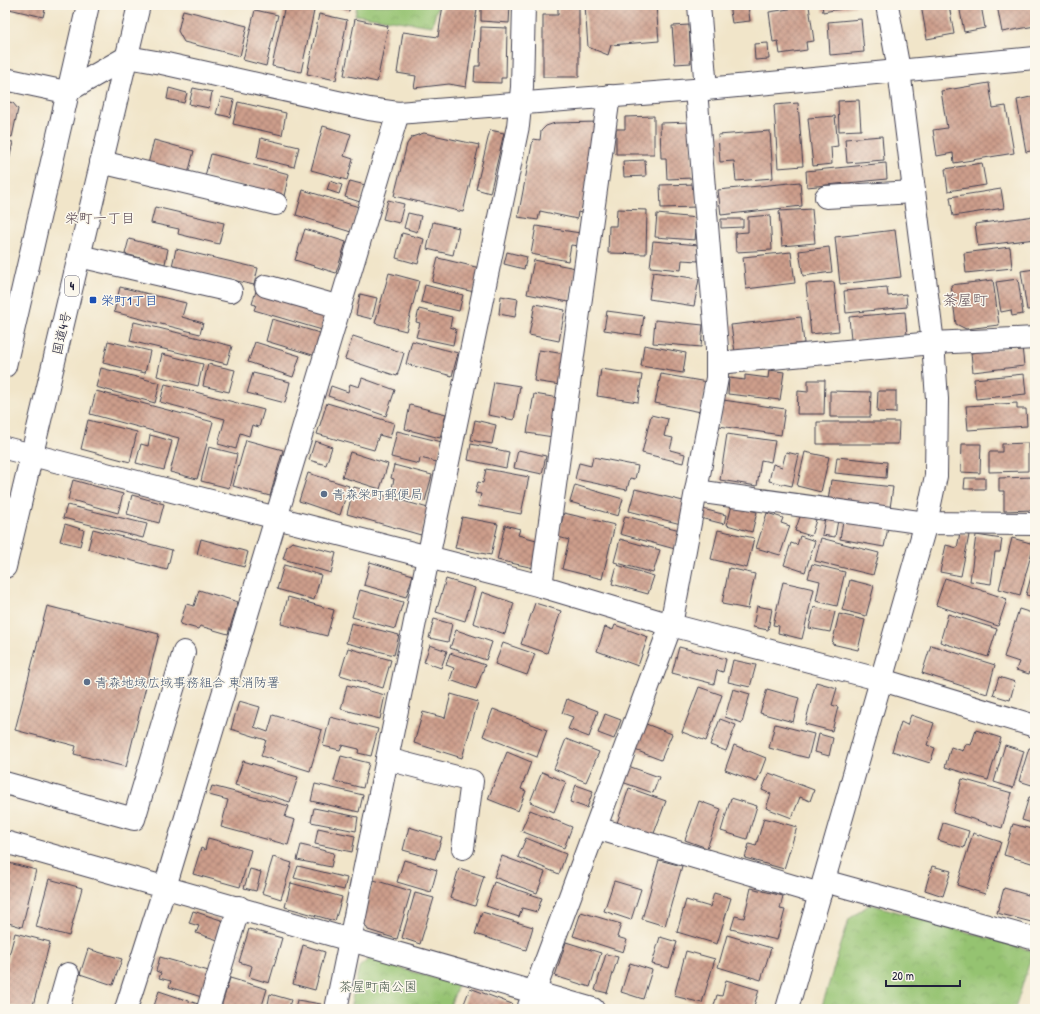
<svg xmlns="http://www.w3.org/2000/svg" width="1040" height="1014" font-family="'Patrick Hand','Klee One',sans-serif">
<defs>
<pattern id="park-crowns" width="20" height="18" patternUnits="userSpaceOnUse"><rect width="20" height="18" fill="#95c371"/><path d="M2 6a3 3 0 1 1 6 0M12 15a3 3 0 1 1 6 0" fill="none" stroke="#80a763"/></pattern>
<pattern id="building-cross-hatch" width="8" height="8" patternUnits="userSpaceOnUse"><rect width="8" height="8" fill="#cd9e8b"/><path d="M0 0l8 8M0 8l8-8" fill="none" stroke="#a68073"/></pattern>
</defs>
<rect width="100%" height="100%" fill="#fbf7ec"/>
<filter id="ink" filterUnits="userSpaceOnUse"><feTurbulence type="fractalNoise" baseFrequency=".025" numOctaves="2"/><feDisplacementMap in="SourceGraphic" scale="8" xChannelSelector="R" yChannelSelector="G"/><feConvolveMatrix kernelMatrix="1 2 1 2 8 2 1 2 1" color-interpolation-filters="sRGB"/></filter>
<filter id="wash" filterUnits="userSpaceOnUse"><feTurbulence type="fractalNoise" baseFrequency=".012" numOctaves="4" result="noise"/><feDisplacementMap in="SourceGraphic" scale="16" xChannelSelector="R" yChannelSelector="G"/><feGaussianBlur stdDeviation="0.9" result="paint"/><feColorMatrix in="noise" values="0 0 0 0 0 0 0 0 0 0 0 0 0 0 0 0 0 1.4 0 .05"/><feComposite in="paint" operator="in"/></filter>
<g filter="url(#wash)">
<rect width="100%" height="100%" fill="#f1e5c9"/>
<!-- park -->
<g fill="url(#park-crowns)" stroke="#5c7256">
<polygon points="357,5 438,5 432,26 355,15"/>
<polygon points="870,904 1033,951 1015,1009 821,1009 849,919"/>
<polygon points="369,959 458,985 449,1009 350,1009 359,967"/>
</g>
<g id="blocks">
<!-- building -->
<g fill="url(#building-cross-hatch)">
<polygon points="5,5 46,5 43,17 5,8"/>
<polygon points="285,5 314,11 301,72 272,66"/>
<polygon points="328,5 350,5 349,11"/>
<polygon points="443,5 477,9 466,87 449,84 414,88 416,76 397,73 403,32 438,37"/>
<polygon points="481,5 510,5 509,23 481,21"/>
<polygon points="558,5 579,5 579,77 543,77 543,15 558,15"/>
<polygon points="585,5 656,5 659,41 611,45 608,55 588,47"/>
<polygon points="729,5 748,5 750,21 732,23"/>
<polygon points="822,5 855,5 856,6 823,12"/>
<polygon points="921,5 949,5 954,34 927,39"/>
<polygon points="959,5 981,5 985,28 964,32"/>
<polygon points="997,5 1034,5 1035,26 1002,32"/>
<polygon points="809,6 814,41 806,42 807,50 780,54 778,41 773,42 769,12"/>
<polygon points="183,10 247,26 240,56 184,42 178,31"/>
<polygon points="255,10 278,15 266,66 243,60"/>
<polygon points="319,14 347,20 336,80 307,74"/>
<polygon points="355,19 388,26 377,82 344,75"/>
<polygon points="861,19 864,52 830,55 828,22"/>
<polygon points="689,25 691,63 675,64 672,26"/>
<polygon points="481,27 507,28 506,78 501,78 501,83 474,82 475,66 480,66"/>
<polygon points="768,43 769,59 755,60 754,44"/>
<polygon points="989,83 993,108 1006,106 1014,153 954,163 953,153 937,156 933,130 947,128 941,91"/>
<polygon points="169,88 187,93 184,103 167,99"/>
<polygon points="193,88 212,92 209,108 189,104"/>
<polygon points="1035,96 1035,150 1026,152 1017,100"/>
<polygon points="221,97 234,100 230,117 216,114"/>
<polygon points="859,100 861,130 839,131 838,101"/>
<polygon points="5,101 13,103 18,109 12,137 5,135"/>
<polygon points="238,102 286,113 282,135 233,124"/>
<polygon points="798,103 803,166 778,168 774,105"/>
<polygon points="654,116 654,154 616,154 616,129 625,129 625,117"/>
<polygon points="835,116 838,146 831,147 832,164 813,166 808,118"/>
<polygon points="599,122 581,213 578,212 577,219 540,211 538,220 518,217 533,139 540,140 541,131 546,126 555,123"/>
<polygon points="691,122 693,178 667,179 666,158 661,158 660,123"/>
<polygon points="323,126 351,134 344,156 353,159 347,180 311,170"/>
<polygon points="490,130 504,133 490,193 476,189"/>
<polygon points="770,131 773,178 736,181 734,161 720,162 718,135"/>
<polygon points="424,133 479,145 463,212 394,196 407,144 412,137"/>
<polygon points="882,136 884,160 847,163 845,139"/>
<polygon points="261,138 299,147 294,167 257,158"/>
<polygon points="154,140 194,151 188,174 148,164"/>
<polygon points="5,141 13,142 7,170 5,169"/>
<polygon points="211,154 289,174 284,196 205,176"/>
<polygon points="645,160 646,176 624,177 623,161"/>
<polygon points="886,163 887,179 807,187 806,171"/>
<polygon points="982,163 986,185 948,191 945,169"/>
<polygon points="330,181 342,185 339,194 327,190"/>
<polygon points="350,181 365,185 360,202 345,197"/>
<polygon points="800,182 802,206 721,215 718,190"/>
<polygon points="697,184 697,207 661,208 660,185"/>
<polygon points="1001,189 1004,208 953,216 950,197"/>
<polygon points="303,190 359,207 351,232 296,215"/>
<polygon points="388,200 404,204 399,223 383,219"/>
<polygon points="155,207 224,223 219,244 178,234 179,229 151,223"/>
<polygon points="617,209 647,210 646,254 608,253 609,226 616,226"/>
<polygon points="812,209 815,243 782,246 779,211"/>
<polygon points="408,213 421,216 417,232 404,228"/>
<polygon points="657,214 697,218 695,240 655,237"/>
<polygon points="770,215 772,250 736,252 735,233 748,232 748,217"/>
<polygon points="1035,216 1035,239 978,246 975,224"/>
<polygon points="721,219 743,219 743,227 721,228"/>
<polygon points="433,222 459,228 453,255 427,249"/>
<polygon points="536,226 580,233 578,246 571,245 568,261 531,254"/>
<polygon points="305,229 346,242 336,273 295,260"/>
<polygon points="895,230 901,277 840,284 835,237"/>
<polygon points="402,233 424,239 418,264 396,258"/>
<polygon points="129,239 168,249 165,264 125,254"/>
<polygon points="653,241 699,245 698,261 682,260 681,270 650,267"/>
<polygon points="829,247 832,272 803,276 799,251"/>
<polygon points="1010,247 1012,268 966,273 964,253"/>
<polygon points="176,249 258,268 254,285 172,266"/>
<polygon points="507,252 527,257 524,269 504,264"/>
<polygon points="791,252 795,283 746,289 743,257"/>
<polygon points="438,258 480,268 474,292 432,282"/>
<polygon points="534,260 576,268 569,302 527,294"/>
<polygon points="1035,269 1035,309 1027,310 1021,271"/>
<polygon points="653,272 699,279 694,306 649,299"/>
<polygon points="389,273 419,281 406,331 375,323"/>
<polygon points="1018,279 1023,314 1012,316 1011,310 1001,312 996,282"/>
<polygon points="993,280 999,325 966,329 956,324 951,285"/>
<polygon points="834,282 839,331 811,334 806,284"/>
<polygon points="425,285 463,295 459,311 421,302"/>
<polygon points="120,287 186,303 182,317 203,323 200,334 114,312"/>
<polygon points="887,287 888,296 906,294 907,307 846,313 844,291"/>
<polygon points="256,291 327,312 322,330 254,310 256,305 252,304"/>
<polygon points="360,294 377,298 372,319 356,315"/>
<polygon points="501,296 518,299 515,317 499,314"/>
<polygon points="535,304 565,310 559,341 529,335"/>
<polygon points="419,309 452,317 450,327 456,329 453,345 416,337 420,323 416,322"/>
<polygon points="607,311 644,316 641,335 604,330"/>
<polygon points="905,312 907,335 851,340 849,317"/>
<polygon points="801,317 804,343 735,352 731,325"/>
<polygon points="272,319 323,334 316,356 266,341"/>
<polygon points="655,320 703,325 701,347 653,343"/>
<polygon points="134,322 232,346 227,364 130,341"/>
<polygon points="353,336 404,353 397,376 345,359"/>
<polygon points="108,341 150,351 145,373 103,363"/>
<polygon points="412,341 458,353 452,376 406,364"/>
<polygon points="255,342 300,356 293,377 248,362"/>
<polygon points="644,345 686,353 683,373 641,366"/>
<polygon points="1022,346 1024,366 973,372 971,353"/>
<polygon points="539,350 565,354 560,385 534,381"/>
<polygon points="162,354 203,364 198,386 157,376"/>
<polygon points="208,364 235,370 229,392 203,386"/>
<polygon points="101,368 160,383 155,403 96,387"/>
<polygon points="601,369 642,375 638,402 597,396"/>
<polygon points="769,370 784,372 780,400 728,394 729,378 745,380 745,375 768,378"/>
<polygon points="253,373 290,382 285,403 247,393"/>
<polygon points="661,374 707,382 701,412 655,403"/>
<polygon points="1024,374 1026,394 976,399 974,379"/>
<polygon points="362,378 395,390 386,416 328,396 331,386 348,392 350,384 359,387"/>
<polygon points="808,380 825,380 824,414 797,414 798,391 808,392"/>
<polygon points="494,382 520,386 514,420 488,415"/>
<polygon points="165,384 264,410 259,427 252,425 249,436 240,433 236,449 218,444 225,419 160,402"/>
<polygon points="96,391 213,422 197,479 170,472 179,438 90,414"/>
<polygon points="830,391 871,392 870,417 830,417"/>
<polygon points="878,391 896,391 896,413 877,412"/>
<polygon points="534,394 559,398 553,437 527,433"/>
<polygon points="723,400 785,409 781,435 719,426"/>
<polygon points="327,403 394,423 390,438 379,435 374,450 317,434"/>
<polygon points="1017,403 1017,409 1026,409 1027,426 968,430 966,406"/>
<polygon points="410,405 446,414 440,438 405,429"/>
<polygon points="651,415 668,419 664,436 673,438 670,450 685,454 683,463 642,453"/>
<polygon points="88,420 137,432 130,462 81,449"/>
<polygon points="475,420 496,425 492,444 471,440"/>
<polygon points="817,422 899,422 898,444 817,444"/>
<polygon points="397,431 442,442 437,462 420,458 419,464 391,457"/>
<polygon points="727,434 775,441 771,462 761,460 757,486 720,480"/>
<polygon points="150,435 172,441 164,470 136,463 141,444 148,446"/>
<polygon points="246,440 283,450 270,496 233,486"/>
<polygon points="315,441 332,447 326,465 309,460"/>
<polygon points="1028,443 1028,471 989,472 989,452 1002,452 1002,444"/>
<polygon points="471,444 509,452 506,468 468,460"/>
<polygon points="962,444 981,444 980,473 961,472"/>
<polygon points="209,447 237,454 229,488 201,481"/>
<polygon points="518,450 546,456 542,474 514,468"/>
<polygon points="350,452 388,464 380,489 342,477"/>
<polygon points="786,452 799,455 792,486 769,481 773,464 782,467"/>
<polygon points="805,452 829,457 821,492 797,486"/>
<polygon points="593,457 638,466 635,479 630,478 627,490 575,479 579,463 591,466"/>
<polygon points="837,457 887,462 886,478 835,473"/>
<polygon points="394,465 432,475 425,501 391,492 394,479 391,478"/>
<polygon points="486,469 529,477 521,514 478,506 481,494 475,493 478,482 483,483"/>
<polygon points="308,473 349,486 340,515 299,501"/>
<polygon points="1033,477 1034,510 1004,511 1004,491 999,491 999,478"/>
<polygon points="965,478 985,478 985,489 964,489"/>
<polygon points="73,480 123,494 118,513 68,499"/>
<polygon points="831,480 893,487 890,508 828,501"/>
<polygon points="575,485 623,499 618,516 570,502"/>
<polygon points="354,487 428,508 421,535 347,514"/>
<polygon points="635,489 687,502 681,524 629,511"/>
<polygon points="132,495 164,504 159,523 127,514"/>
<polygon points="67,505 147,524 143,538 63,518"/>
<polygon points="732,505 757,512 752,532 727,525"/>
<polygon points="703,509 726,515 724,524 700,518"/>
<polygon points="564,513 615,525 602,579 562,569 569,540 558,537"/>
<polygon points="767,513 783,518 781,523 790,526 780,555 756,548"/>
<polygon points="801,514 816,520 811,536 795,531"/>
<polygon points="625,516 680,530 675,549 620,534"/>
<polygon points="462,517 498,524 491,555 455,548"/>
<polygon points="825,518 838,520 835,537 822,535"/>
<polygon points="843,521 888,528 884,547 840,539"/>
<polygon points="65,524 84,530 80,546 60,541"/>
<polygon points="505,525 520,529 518,535 540,541 534,568 497,560"/>
<polygon points="93,529 172,550 167,570 88,549"/>
<polygon points="718,530 754,538 747,568 711,559"/>
<polygon points="960,533 969,535 961,576 940,572 946,545 957,548"/>
<polygon points="976,535 1002,539 1000,552 995,552 991,584 970,581"/>
<polygon points="800,536 815,541 805,572 784,565 791,543 797,545"/>
<polygon points="821,538 879,553 873,575 815,561"/>
<polygon points="1012,538 1034,544 1020,595 999,589"/>
<polygon points="201,539 248,552 244,567 197,554"/>
<polygon points="620,539 660,550 653,573 614,562"/>
<polygon points="292,542 336,553 331,573 283,559 287,546"/>
<polygon points="370,562 413,575 406,597 364,585"/>
<polygon points="812,564 845,572 837,606 816,601 820,581 808,578"/>
<polygon points="284,565 321,575 314,600 277,589"/>
<polygon points="617,565 654,576 648,594 612,584"/>
<polygon points="1034,566 1035,566 1035,597 1026,595"/>
<polygon points="729,568 755,574 748,609 722,604"/>
<polygon points="945,578 1007,599 998,626 936,605"/>
<polygon points="446,579 475,588 465,621 436,612"/>
<polygon points="850,580 874,586 866,616 842,610"/>
<polygon points="783,582 814,589 802,639 778,633 779,626 773,625"/>
<polygon points="199,590 238,602 228,634 200,626 198,629 180,624 186,604 194,606"/>
<polygon points="360,590 403,602 395,629 352,617"/>
<polygon points="482,592 514,603 505,634 473,623"/>
<polygon points="288,597 334,610 327,636 281,624"/>
<polygon points="535,603 561,611 547,653 521,644"/>
<polygon points="47,606 159,634 126,767 74,754 76,746 15,730"/>
<polygon points="757,606 772,609 768,630 753,627"/>
<polygon points="814,607 835,612 830,632 809,628"/>
<polygon points="1019,609 1035,614 1035,654 1029,674 1016,670 1019,662 1004,657"/>
<polygon points="839,614 865,620 858,650 832,644"/>
<polygon points="948,614 997,629 988,657 940,642"/>
<polygon points="434,619 452,624 448,642 429,638"/>
<polygon points="351,623 399,635 394,655 346,643"/>
<polygon points="615,625 648,637 638,666 597,651 605,627 613,630"/>
<polygon points="456,630 492,642 486,660 450,648"/>
<polygon points="503,643 535,654 527,675 495,664"/>
<polygon points="430,645 447,651 441,668 424,662"/>
<polygon points="931,645 995,665 987,694 922,673"/>
<polygon points="679,647 726,659 723,672 717,670 714,684 672,673"/>
<polygon points="348,648 391,660 383,688 340,675"/>
<polygon points="450,653 485,665 476,689 450,680 454,668 446,665"/>
<polygon points="733,660 756,665 750,687 728,682"/>
<polygon points="999,677 1015,682 1010,700 993,695"/>
<polygon points="816,682 837,688 832,705 838,707 832,731 805,724"/>
<polygon points="347,685 385,695 380,719 341,709"/>
<polygon points="699,687 722,695 706,741 682,732"/>
<polygon points="733,689 750,694 742,723 725,717"/>
<polygon points="767,689 799,698 793,722 760,713"/>
<polygon points="451,694 478,702 462,758 414,743 423,712 445,718"/>
<polygon points="567,699 598,711 589,737 568,729 573,717 562,713"/>
<polygon points="239,701 260,707 254,727 268,732 273,715 322,730 310,771 261,756 266,740 231,729"/>
<polygon points="493,709 547,730 537,757 483,736"/>
<polygon points="605,714 621,720 614,739 598,733"/>
<polygon points="911,715 934,723 927,745 935,748 930,763 892,751 901,722 907,725"/>
<polygon points="330,717 378,729 371,756 358,753 359,749 342,745 340,750 323,746"/>
<polygon points="720,719 736,725 726,751 710,745"/>
<polygon points="646,724 672,734 661,760 635,750"/>
<polygon points="775,724 814,734 808,758 769,748"/>
<polygon points="976,730 1001,738 988,780 945,767 951,747 963,751 966,744 971,745"/>
<polygon points="819,734 833,738 829,756 815,752"/>
<polygon points="566,739 599,752 586,782 554,769"/>
<polygon points="734,745 766,758 757,782 725,770"/>
<polygon points="1005,745 1024,751 1013,788 994,782"/>
<polygon points="1029,748 1035,749 1035,786 1019,781"/>
<polygon points="507,752 531,762 521,789 526,791 518,811 488,799"/>
<polygon points="341,756 369,763 363,788 334,781"/>
<polygon points="243,761 298,777 290,802 235,785"/>
<polygon points="628,766 659,777 653,793 622,782"/>
<polygon points="542,772 566,782 554,812 530,802"/>
<polygon points="769,773 814,790 810,801 800,797 792,818 766,808 771,794 762,790"/>
<polygon points="962,779 1012,793 1002,828 953,813"/>
<polygon points="315,784 363,795 359,812 311,801"/>
<polygon points="576,785 593,791 587,808 570,802"/>
<polygon points="212,786 289,806 285,817 295,820 288,845 221,827 228,800 209,795"/>
<polygon points="629,788 666,801 653,836 617,823"/>
<polygon points="1029,797 1035,798 1035,824 1022,820"/>
<polygon points="731,798 757,806 747,839 721,831"/>
<polygon points="699,801 721,809 707,848 685,840"/>
<polygon points="314,808 358,817 356,831 311,822"/>
<polygon points="530,810 572,827 564,848 521,831"/>
<polygon points="764,818 797,827 784,869 745,858 749,844 756,846"/>
<polygon points="943,823 969,831 964,848 938,840"/>
<polygon points="1013,824 1035,830 1035,864 1004,855"/>
<polygon points="409,827 442,837 435,859 403,850"/>
<polygon points="318,828 355,836 352,852 315,844"/>
<polygon points="973,833 1001,842 985,894 957,885"/>
<polygon points="208,838 251,850 240,887 193,874 201,848 205,850"/>
<polygon points="526,838 566,854 559,874 518,857"/>
<polygon points="301,845 334,853 331,867 297,860"/>
<polygon points="502,856 545,872 537,893 494,877"/>
<polygon points="273,857 292,863 281,899 262,893"/>
<polygon points="404,860 437,870 431,892 397,882"/>
<polygon points="659,860 682,866 665,926 642,919"/>
<polygon points="5,862 36,870 22,927 5,922"/>
<polygon points="298,866 347,878 344,890 294,878"/>
<polygon points="932,866 951,871 943,896 925,890"/>
<polygon points="459,868 484,876 475,906 450,898"/>
<polygon points="250,869 261,872 256,891 244,888"/>
<polygon points="49,879 82,888 69,936 36,927"/>
<polygon points="374,880 411,891 397,939 368,930 362,919"/>
<polygon points="614,881 641,889 631,920 604,911"/>
<polygon points="494,882 542,898 537,912 522,908 519,917 486,906"/>
<polygon points="291,883 342,897 335,921 285,907"/>
<polygon points="751,888 783,896 780,909 785,910 777,940 731,929 735,916 744,918"/>
<polygon points="1004,888 1035,897 1035,923 997,913"/>
<polygon points="415,893 434,898 420,944 402,938"/>
<polygon points="714,893 731,898 717,944 677,932 686,900 710,907"/>
<polygon points="193,911 227,922 221,941 196,933 199,926 189,923"/>
<polygon points="482,912 533,927 526,950 475,934"/>
<polygon points="581,912 621,924 617,937 627,940 623,952 573,936"/>
<polygon points="5,929 9,930 6,946 5,946"/>
<polygon points="249,929 282,938 269,983 249,977 252,966 239,962"/>
<polygon points="15,933 50,942 32,1009 23,1009 5,1004 5,971"/>
<polygon points="727,935 771,948 761,980 718,967"/>
<polygon points="660,937 677,942 669,968 652,964"/>
<polygon points="566,942 601,953 590,987 555,976"/>
<polygon points="303,945 325,952 315,990 293,984"/>
<polygon points="88,949 122,959 113,985 80,974"/>
<polygon points="686,951 715,959 702,1003 674,996"/>
<polygon points="606,954 618,957 607,993 595,990"/>
<polygon points="160,957 212,972 205,998 169,987 171,981 159,978 161,973 156,971"/>
<polygon points="630,963 652,970 643,999 621,992"/>
<polygon points="230,978 267,989 261,1009 228,1009 221,1007"/>
<polygon points="726,980 759,990 753,1009 713,1009 717,995 722,996"/>
<polygon points="470,988 512,1004 510,1009 462,1009"/>
<polygon points="159,991 198,1004 196,1009 153,1009"/>
<polygon points="270,994 291,1000 288,1009 267,1009"/>
<polygon points="297,1000 321,1004 320,1009 295,1009"/>
</g>
</g>
</g>
<g filter="url(#ink)">
<use href="#blocks" fill-opacity="0" stroke="#413f50" stroke-width="1"/>
<g fill="none" stroke-linecap="round" stroke-linejoin="round">
<!-- minor casing -->
<g stroke="#413f50" stroke-width="24">
<g id="minor">
<polyline points="699,5 706,89"/>
<polyline points="5,79 66,92 127,57 162,63 369,109 398,113 706,89 1035,58"/>
<polyline points="101,162 276,204"/>
<polyline points="826,197 914,192"/>
<polyline points="79,256 231,291"/>
<polyline points="266,286 340,307"/>
<polyline points="718,363 933,343 1035,338"/>
<polyline points="5,448 541,586 671,625 882,680 1035,726"/>
<polyline points="696,491 926,523 1035,524"/>
<polyline points="541,586 609,96"/>
<polyline points="387,759 472,781 463,848"/>
<polyline points="5,783 134,819 184,652"/>
<polyline points="596,828 820,894"/>
<polyline points="5,842 593,1009"/>
<polyline points="824,881 1035,939"/>
<polyline points="58,1009 68,974"/>
<polyline points="126,1009 165,887 398,113"/>
<polyline points="208,1009 239,907"/>
<polyline points="336,1009 428,558 518,126 522,87 524,5"/>
<polyline points="528,1009 671,625 717,378 717,348 696,90"/>
<polyline points="787,1009 926,523 936,476 937,399 933,343 899,70 887,5"/>
</g>
</g>
<!-- highway casing -->
<g stroke="#413f50" stroke-width="24">
<g id="highway">
<polyline points="5,366 88,5"/>
<polyline points="5,567 139,5"/>
</g>
</g>
<!-- minor -->
<use href="#minor" stroke="#fff" stroke-width="22"/>
<!-- highway -->
<use href="#highway" stroke="#fff" stroke-width="22"/>
</g>
</g>
<!-- markers -->
<rect fill="#1a4fb4" stroke="#fbf7ec" stroke-width="1.5" x="89" y="296" width="8" height="8" rx="2"/>
<g fill="#5c6f8a" stroke="#fbf7ec" stroke-width="1.5">
<circle cx="324" cy="494" r="4"/>
<circle cx="87" cy="682" r="4"/>
</g>
<g text-anchor="middle" stroke-width="3" stroke-linejoin="round" paint-order="stroke">
<!-- shield labels -->
<rect fill="#fbf7ec" stroke="#636270" stroke-width="1" x="65" y="276" width="14" height="20" rx="3"/>
<g font-size="12" font-weight="bold" fill="#22223b">
<text x="72" y="290">4</text>
</g>
<!-- transit labels -->
<g font-size="13" fill="#164399" stroke="#fbf7ec" text-anchor="start">
<text x="101" y="305">栄町1丁目</text>
</g>
<!-- street labels -->
<g font-size="13" fill="#22223b" stroke="#fbf7ec">
<text transform="translate(61 333) rotate(-77)" y="5">国道4号</text>
</g>
<!-- service labels -->
<g font-size="13" fill="#4e5e75" stroke="#fbf7ec" text-anchor="start">
<text x="332" y="499">青森栄町郵便局</text>
<text x="95" y="687">青森地域広域事務組合 東消防署</text>
</g>
<!-- park labels -->
<g font-size="13" fill="#4a5a4e" stroke="#fbf7ec">
<text x="378" y="991">茶屋町南公園</text>
</g>
<!-- neighbourhood labels -->
<g font-size="14" fill="#5e4d57" stroke="#fbf7ec">
<text x="100" y="223">栄町一丁目</text>
</g>
<!-- quarter labels -->
<g font-size="15" fill="#5e4d57" stroke="#fbf7ec">
<text x="965" y="305">茶屋町</text>
</g>
</g>
<!-- margin -->
<rect width="1040" height="1014" fill="none" stroke="#fbf7ec" stroke-width="20"/>
<!-- scale -->
<path d="M886 980v6h74v-6" fill="none" stroke="#22223b" stroke-width="2"/>
<text x="892" y="980" font-size="12" fill="#22223b" stroke="#fbf7ec" stroke-width="3" paint-order="stroke">20 m</text>
</svg>
